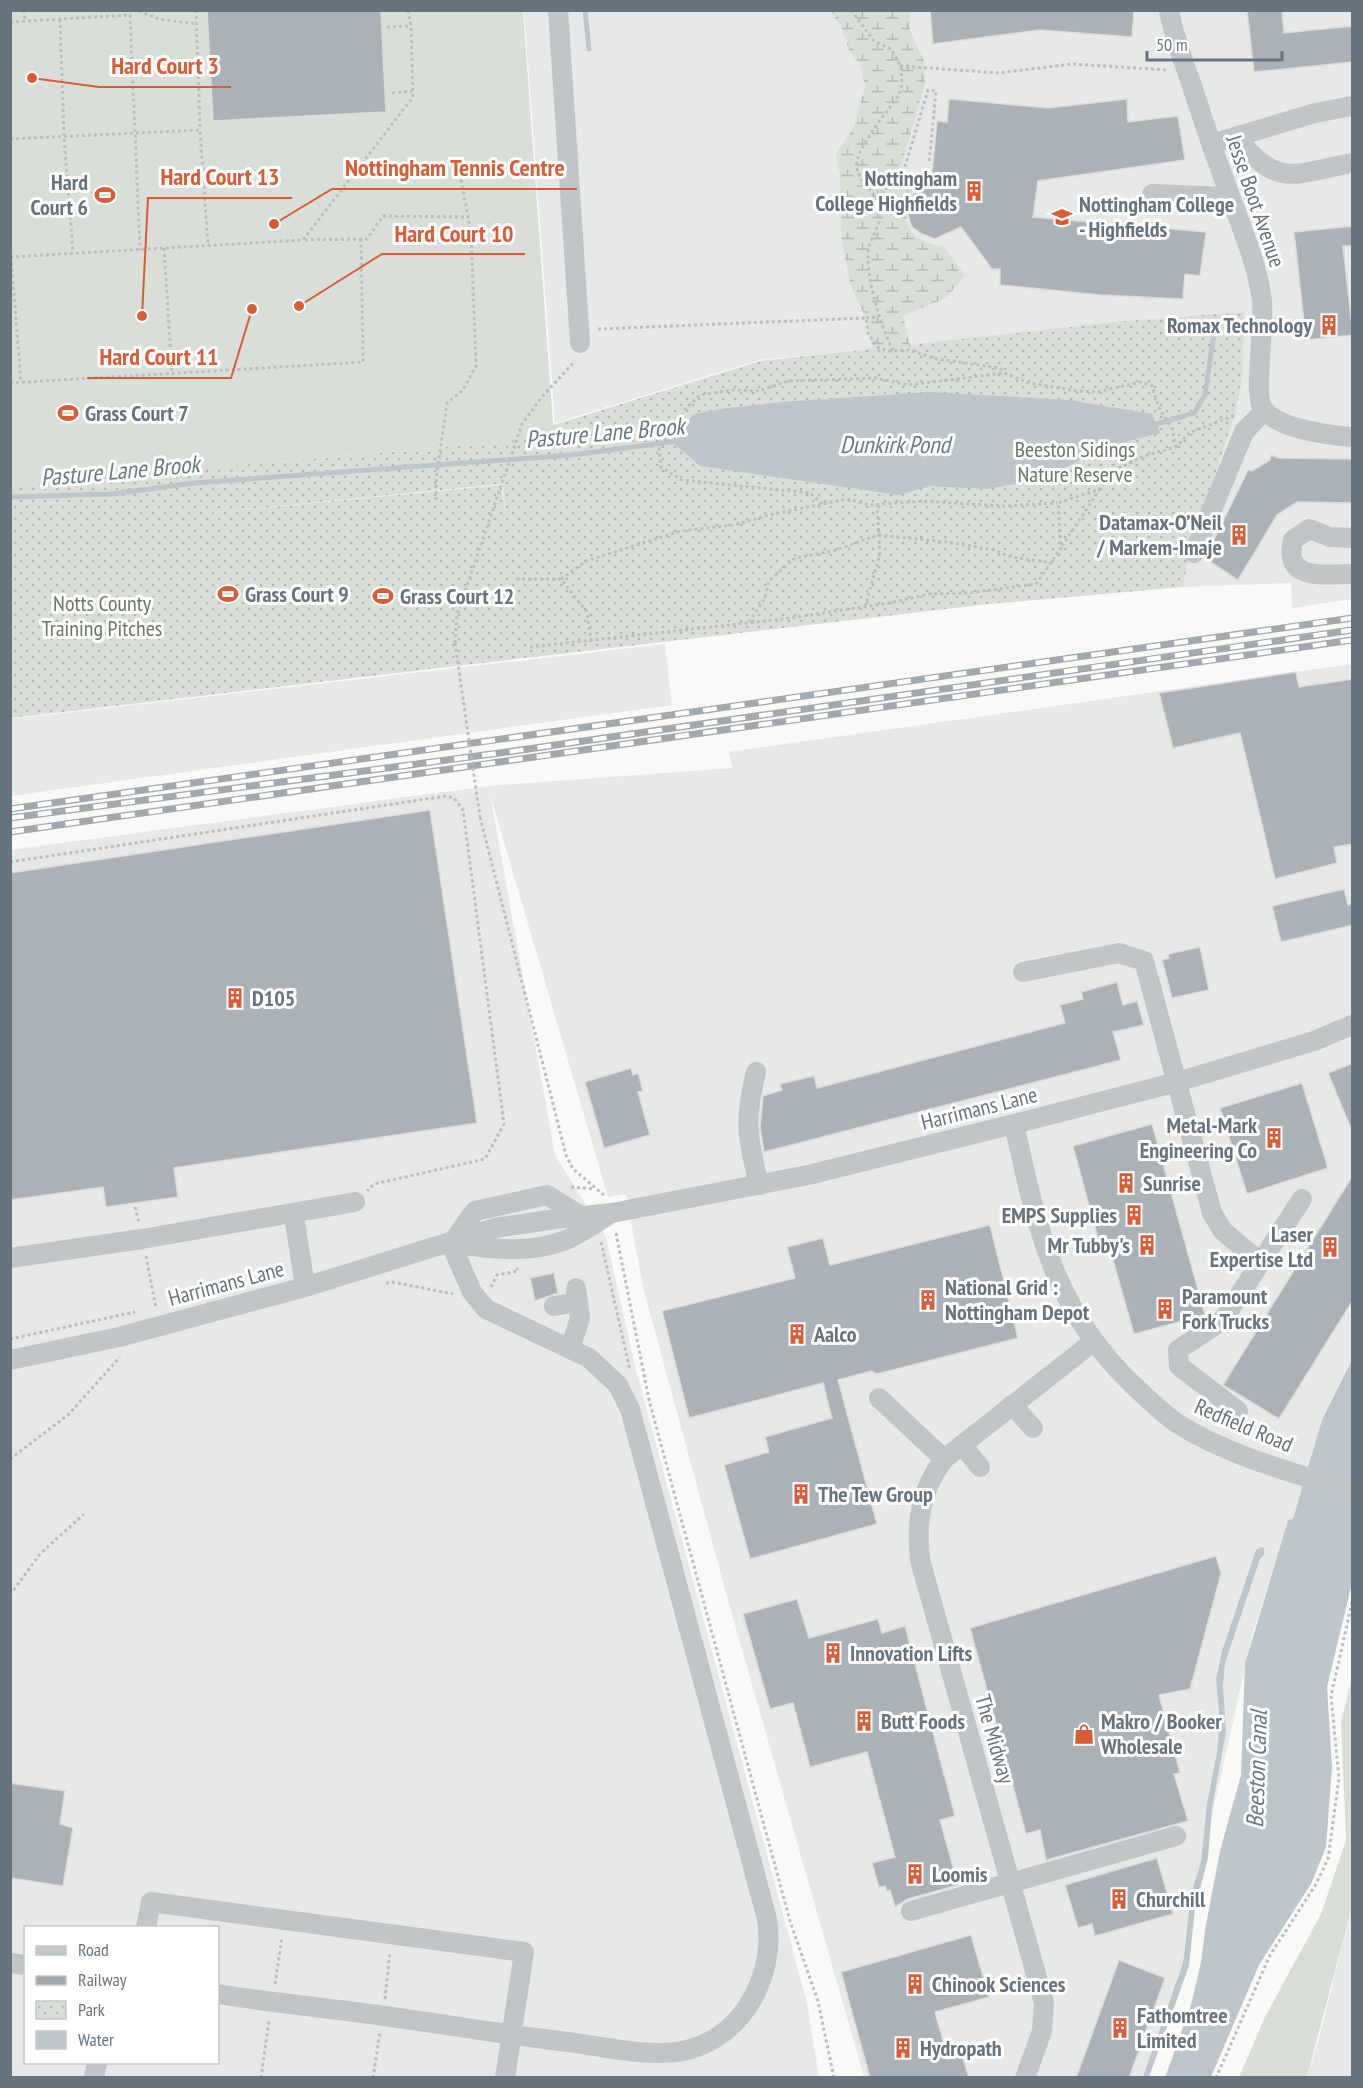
<svg xmlns="http://www.w3.org/2000/svg" width="1363" height="2088" font-family="'PT Sans Narrow',sans-serif">
<defs>
<pattern id="wetland-marsh" width="20" height="14" patternUnits="userSpaceOnUse" patternTransform="scale(1.5)"><rect width="20" height="14" fill="#d9ded6"/><path d="M1 5h8M5 5V1M11 12h8M15 12V8" fill="none" stroke="#b4b9b3"/></pattern>
<pattern id="park-dots" width="8" height="8" patternUnits="userSpaceOnUse" patternTransform="scale(1.5)"><rect width="8" height="8" fill="#d9ded6"/><path d="M2 2h.1M6 6h.1" fill="none" stroke="#b4b9b3" stroke-width="1.8" stroke-linecap="round"/></pattern>
</defs>
<rect width="100%" height="100%" fill="#f9f9f7"/>
<!-- built -->
<g fill="#e7e8e8" fill-rule="evenodd">
<polygon points="524,11 1352,11 1352,599 1292,608 1291,583 1183,587 1190,550 1235,414 1243,375 1244,312 759,360 555,423"/>
<polygon points="665,644 672,705 11,796 11,719"/>
<path d="M1352,664V1360L1322,1420L1299,1501L1293,1519L1288,1520L1252,1636L1186,1933L1183,1963L1143,2077H864L729,1604L643,1287L626,1194L608,1197L490,794L555,1155L606,1237L635,1366L807,2003L819,2077H11L10,850L488,786L732,768L729,752ZM26,1928H218V2062H26Z"/>
<polygon points="1352,1907 1352,2077 1307,2078 1320,2034"/>
</g>
<!-- grass -->
<g fill="#d9ded6">
<polygon points="11,11 523,11 554,437 11,486"/>
<polygon points="1352,1678 1352,1907 1307,2077 1239,2077 1265,2017 1321,1914 1346,1840 1341,1722"/>
</g>
<!-- wetland -->
<path fill="url(#wetland-marsh)" d="M831,11H910V31L924,61L925,84L900,170L918,182C899,214 901,241 943,246L965,275L946,298L903,316L910,346L873,350L866,318L851,287L841,236L840,175L836,154L854,127L865,86L861,66L849,50L842,29Z"/>
<!-- park -->
<path fill="url(#park-dots)" fill-rule="evenodd" d="M1244,312L1243,375L1235,415L1190,550L1183,587L989,604L11,718V486L553,437V425L760,361L1115,322ZM502,484L506,513L501,485L209,513Z"/>
<!-- water -->
<g fill="#bcc6cb">
<polygon points="931,392 1070,400 1152,414 1160,433 1102,448 1069,466 1030,481 987,489 931,486 899,495 700,466 671,441 694,414 720,409 782,402"/>
<polygon points="1352,1360 1352,1583 1327,1687 1332,1767 1326,1847 1311,1884 1259,1965 1211,2077 1165,2078 1191,2005 1201,1963 1205,1930 1220,1851 1241,1775 1245,1664 1288,1520 1293,1519 1322,1420"/>
<polygon points="1261,1547 1264,1548 1264,1555 1260,1559 1225,1663 1223,1686 1226,1732 1212,1808 1208,1858 1195,1908 1189,1966 1149,2077 1143,2077 1183,1963 1191,1894 1201,1862 1207,1804 1217,1752 1220,1721 1216,1680 1222,1651 1256,1550"/>
</g>
<g fill="none" stroke-linecap="round" stroke-linejoin="round">
<!-- stream -->
<g stroke="#bcc6cb" stroke-width="5">
<polyline points="585,10 589,49"/>
<polyline points="1150,426 1194,413 1205,395 1213,339"/>
<polyline points="10,497 111,494 194,483 572,455 678,441"/>
</g>
</g>
<!-- building -->
<g fill="#aab2b7" stroke="#dbdbd9" stroke-width="1.5">
<polygon points="207,10 381,10 386,112 213,121"/>
<polygon points="930,10 1134,10 1132,37 1040,30 933,44"/>
<polygon points="1247,10 1282,10 1284,33 1353,26 1353,62 1254,72"/>
<polygon points="949,99 1048,108 1127,99 1128,122 1178,116 1185,160 1038,181 1033,217 1206,232 1200,276 1185,274 1183,299 1100,295 1000,285 1000,269 992,269 961,227 935,239 922,234 912,227 907,212 910,201 919,183 932,173 937,121 947,122"/>
<polygon points="1353,226 1353,246 1343,246 1353,335 1306,340 1294,232"/>
<polygon points="1271,455 1279,458 1353,459 1353,503 1297,502 1277,515 1238,580 1205,558 1248,470 1252,471 1270,460"/>
<polygon points="1296,672 1299,687 1353,679 1353,844 1334,847 1337,863 1275,879 1240,733 1173,748 1159,693"/>
<polygon points="430,810 477,1123 174,1168 178,1197 106,1207 103,1187 10,1200 10,873"/>
<polygon points="1344,889 1348,905 1353,904 1353,925 1281,942 1272,906"/>
<polygon points="1200,947 1209,990 1172,998 1162,960 1169,958 1168,954"/>
<polygon points="1117,982 1123,1005 1137,1001 1144,1025 1113,1032 1121,1060 764,1152 760,1128 763,1096 782,1090 780,1084 814,1076 817,1088 1065,1023 1060,1005 1083,999 1081,992"/>
<polygon points="1353,1063 1353,1131 1352,1131 1328,1073"/>
<polygon points="631,1068 633,1075 638,1073 643,1091 638,1092 650,1135 604,1148 585,1082"/>
<polygon points="1302,1083 1328,1168 1247,1194 1220,1108"/>
<polygon points="1152,1124 1205,1315 1134,1334 1107,1239 1099,1242 1073,1146"/>
<polygon points="1353,1175 1353,1300 1279,1419 1223,1385"/>
<polygon points="990,1225 1018,1338 877,1374 871,1371 838,1380 877,1524 750,1559 724,1465 769,1452 765,1437 832,1418 823,1383 689,1418 662,1311 795,1278 787,1247 823,1238 830,1265"/>
<polygon points="554,1273 558,1293 535,1301 530,1278"/>
<polygon points="1216,1556 1221,1574 1190,1689 1159,1695 1180,1773 1174,1774 1188,1821 1046,1860 1040,1830 1026,1834 970,1628"/>
<polygon points="797,1599 809,1638 878,1619 882,1633 905,1626 955,1816 940,1820 958,1885 908,1899 895,1907 890,1890 887,1891 885,1886 879,1887 872,1863 895,1857 867,1752 810,1767 793,1703 770,1709 743,1614"/>
<polygon points="10,1783 65,1791 60,1824 73,1828 63,1886 10,1878"/>
<polygon points="1157,1858 1173,1914 1095,1936 1092,1924 1078,1928 1065,1885"/>
<polygon points="971,1935 989,1997 935,2012 948,2059 962,2055 969,2078 870,2078 841,1972"/>
<polygon points="1119,1960 1165,1978 1129,2078 1076,2078"/>
</g>
<g fill="none" stroke-linecap="round" stroke-linejoin="round">
<!-- path -->
<g stroke="#bbbec0" stroke-width="3" stroke-dasharray="3 3" stroke-linecap="butt">
<polyline points="24,10 25,21"/>
<polyline points="196,10 200,130"/>
<path d="M851,10L874,41L891,49L901,67L902,84L899,95C887,112 862,141 857,161C853,179 878,192 880,209C882,228 867,239 868,257C868,283 881,328 893,350"/>
<polyline points="139,11 159,19 197,24"/>
<polyline points="60,19 64,136 73,253"/>
<polyline points="10,22 130,15 140,250"/>
<polyline points="387,27 411,26"/>
<polyline points="900,66 999,73 1072,64 1168,70"/>
<polyline points="392,93 412,91"/>
<polyline points="10,139 200,130 208,246"/>
<polyline points="877,198 904,170 928,90 936,91 929,164"/>
<polyline points="305,240 367,239 383,216 468,217"/>
<polyline points="164,248 172,373"/>
<polyline points="10,257 303,240 413,97 411,26 408,10"/>
<polyline points="11,257 21,383"/>
<polyline points="866,318 878,317"/>
<polyline points="598,329 866,318 868,333 877,347 887,351 909,350 937,359 1000,368 1004,372"/>
<polyline points="10,383 363,362 361,239"/>
<polyline points="436,500 436,480 447,403 463,390 476,366 471,232 459,170"/>
<polyline points="822,504 810,493 682,480 661,467 659,449 687,407 700,395 733,390 759,391 788,381 876,378 908,385 1004,373 1029,383 1077,391 1097,392 1141,382 1152,386 1159,408 1172,429 1176,447"/>
<polyline points="1062,546 1100,489"/>
<polyline points="516,579 561,579 587,612 591,642"/>
<polyline points="561,579 586,561 681,531 734,525 769,515 847,499 870,505 921,501 1003,506 1057,503"/>
<polyline points="865,607 880,554 877,505"/>
<polyline points="749,622 765,598 769,581 795,558 833,551 878,535 947,542 994,550 1011,557 1053,563"/>
<polyline points="455,643 457,615 522,424 542,397 575,361"/>
<polyline points="530,647 783,619 889,603 930,594 968,593 1036,584 1061,548 1058,503 1100,489 1114,470 1144,456 1176,447 1189,433 1235,415"/>
<polyline points="480,817 566,1155 573,1169 605,1196"/>
<polyline points="10,862 446,796 454,798 463,810 504,1124 485,1159 374,1184 367,1191"/>
<polyline points="571,1187 594,1189"/>
<polyline points="135,1207 139,1223"/>
<polyline points="616,1233 649,1400 790,1921 818,2001 834,2078"/>
<polyline points="601,1242 630,1370"/>
<polyline points="146,1256 156,1308"/>
<polyline points="386,1283 392,1282 453,1294"/>
<polyline points="491,1287 497,1275 518,1271 517,1268"/>
<polyline points="10,1339 135,1312"/>
<polyline points="10,1459 68,1415 120,1357"/>
<polyline points="10,1595 40,1554 84,1514"/>
<polyline points="275,1984 282,1937"/>
<polyline points="385,1999 390,1952"/>
<polyline points="261,2078 269,2020"/>
<polyline points="373,2078 380,2032"/>
<polyline points="1216,2078 1270,1955 1315,1886 1328,1859 1339,1778 1331,1696 1352,1602"/>
</g>
<!-- minor -->
<g stroke="#c0c5c8" stroke-width="20">
<polyline points="558,10 580,343"/>
<path d="M1169,10C1173,34 1182,58 1190,80C1204,124 1219,167 1235,209C1246,239 1258,269 1262,301C1265,324 1253,396 1263,409C1279,429 1328,435 1352,437"/>
<path d="M1235,137C1280,189 1292,174 1352,163"/>
<polyline points="1211,144 1315,113 1352,106"/>
<polyline points="1152,194 1230,197"/>
<path d="M1352,538L1330,537L1309,529L1293,540C1282,582 1326,574 1352,574"/>
<polyline points="1194,553 1244,432 1264,411"/>
<polyline points="1023,972 1119,953 1144,961 1212,1213 1223,1231 1260,1262"/>
<path d="M756,1072C744,1121 747,1136 759,1185"/>
<path d="M1014,1124C1037,1227 1053,1309 1133,1385C1147,1398 1162,1413 1178,1424C1231,1457 1294,1473 1352,1491"/>
<polyline points="294,1215 305,1287"/>
<polyline points="451,1244 475,1211 547,1195 581,1216"/>
<path d="M455,1244C493,1249 530,1254 566,1240C580,1234 594,1224 607,1216"/>
<polyline points="10,1258 142,1239 355,1202"/>
<polyline points="554,1306 578,1302"/>
<polyline points="570,1349 580,1318 576,1288"/>
<polyline points="10,1360 119,1337 305,1287 495,1228 555,1219 612,1213 808,1175 1014,1124 1177,1082 1314,1041 1352,1025"/>
<polyline points="879,1398 944,1459"/>
<polyline points="1012,1405 1033,1428"/>
<polyline points="1238,1411 1179,1366 1178,1350 1223,1320 1302,1199"/>
<polyline points="962,1445 980,1467"/>
<polyline points="911,1911 1176,1836"/>
<polyline points="146,1928 151,1902 524,1952 505,2078"/>
<polyline points="10,1963 26,1965"/>
<path d="M218,1994C273,2003 329,2008 384,2016C443,2024 501,2034 560,2041C598,2045 650,2059 687,2050C744,2036 776,1974 767,1919L630,1409L618,1385L589,1358L486,1309L472,1292L451,1244"/>
<polyline points="94,2078 97,2062"/>
<path d="M1025,2078L1042,2031L1044,2003L920,1560C916,1522 920,1491 944,1459L1093,1342"/>
</g>
<!-- rail casing -->
<g stroke="#a2a9ae" stroke-width="7">
<g id="rail">
<polyline points="10,809 1352,618"/>
<polyline points="10,818 507,752 1352,630"/>
<polyline points="10,832 1352,640"/>
</g>
</g>
<!-- rail -->
<use href="#rail" stroke="#fff" stroke-width="4.5" stroke-dasharray="14" stroke-linecap="butt"/>
<!-- path-bridge -->
<polyline stroke="#bbbec0" stroke-width="3" stroke-dasharray="3 3" stroke-linecap="butt" points="455,643 480,817"/>
</g>
<!-- icons -->
<defs>
<g id="building-bare" transform="scale(1.62)"><path d="M-4-6H4V6H1V3H-1V6H-4ZM-2.5-4.3h1.7v1.8h-1.7ZM.8-4.3h1.7v1.8H.8ZM-2.5-1h1.7V.8h-1.7ZM.8-1h1.7V.8H.8Z" fill="#da5c36" stroke="#fff" stroke-width="2.5" paint-order="stroke"/></g>
<g id="stadium-bare" transform="scale(1.62)"><path d="M0-5a6.5 5 0 1 0 0 10a6.5 5 0 1 0 0-10ZM-3.5-1.8h7v3.6h-7Z" fill="#da5c36" stroke="#fff" stroke-width="2.5" paint-order="stroke"/></g>
<g id="university-bare" transform="scale(1.62)"><path d="M0-5L7-2L0 1L-7-2ZM-4 1L0 2.5L4 1V4Q0 6-4 4Z" fill="#da5c36" stroke="#fff" stroke-width="2.5" paint-order="stroke"/></g>
<g id="shop-bare" transform="scale(1.62)"><path d="M-5-2.5h2.3a2.7 3.5 0 0 1 5.4 0H5L5.5 6h-11ZM-1.5-2.5h3a1.5 2.3 0 0 0-3 0Z" fill="#da5c36" stroke="#fff" stroke-width="2.5" paint-order="stroke"/></g>
</defs>
<g fill-rule="evenodd">
<use href="#building-bare" x="974" y="191"/>
<use href="#stadium-bare" x="105" y="195"/>
<use href="#university-bare" x="1062" y="217"/>
<use href="#building-bare" x="1329" y="325"/>
<use href="#stadium-bare" x="68" y="413"/>
<use href="#building-bare" x="1239" y="535"/>
<use href="#stadium-bare" x="228" y="594"/>
<use href="#stadium-bare" x="383" y="596"/>
<use href="#building-bare" x="235" y="998"/>
<use href="#building-bare" x="1274" y="1138"/>
<use href="#building-bare" x="1126" y="1183"/>
<use href="#building-bare" x="1134" y="1215"/>
<use href="#building-bare" x="1147" y="1245"/>
<use href="#building-bare" x="1330" y="1247"/>
<use href="#building-bare" x="928" y="1300"/>
<use href="#building-bare" x="1165" y="1309"/>
<use href="#building-bare" x="797" y="1334"/>
<use href="#building-bare" x="801" y="1494"/>
<use href="#building-bare" x="833" y="1653"/>
<use href="#building-bare" x="864" y="1721"/>
<use href="#shop-bare" x="1084" y="1734"/>
<use href="#building-bare" x="915" y="1874"/>
<use href="#building-bare" x="1119" y="1899"/>
<use href="#building-bare" x="915" y="1984"/>
<use href="#building-bare" x="1120" y="2028"/>
<use href="#building-bare" x="903" y="2048"/>
</g>
<g text-anchor="middle" stroke-width="6" stroke-linejoin="round" paint-order="stroke">
<!-- poi labels -->
<g font-size="22" font-weight="bold" fill="#667480" stroke="#fff" text-anchor="start">
<text x="957" y="186" text-anchor="end">Nottingham<tspan x="957" dy="25">College Highfields</tspan></text>
<text x="88" y="190" text-anchor="end">Hard<tspan x="88" dy="25">Court 6</tspan></text>
<text x="1079" y="212">Nottingham College<tspan x="1079" dy="25">- Highfields</tspan></text>
<text x="1312" y="333" text-anchor="end">Romax Technology</text>
<text x="85" y="421">Grass Court 7</text>
<text x="1222" y="530" text-anchor="end">Datamax-O’Neil<tspan x="1222" dy="25">/ Markem-Imaje</tspan></text>
<text x="245" y="602">Grass Court 9</text>
<text x="400" y="604">Grass Court 12</text>
<text x="252" y="1006">D105</text>
<text x="1257" y="1133" text-anchor="end">Metal-Mark<tspan x="1257" dy="25">Engineering Co</tspan></text>
<text x="1143" y="1191">Sunrise</text>
<text x="1117" y="1223" text-anchor="end">EMPS Supplies</text>
<text x="1313" y="1242" text-anchor="end">Laser<tspan x="1313" dy="25">Expertise Ltd</tspan></text>
<text x="1130" y="1253" text-anchor="end">Mr Tubby's</text>
<text x="945" y="1295">National Grid :<tspan x="945" dy="25">Nottingham Depot</tspan></text>
<text x="1182" y="1304">Paramount<tspan x="1182" dy="25">Fork Trucks</tspan></text>
<text x="814" y="1342">Aalco</text>
<text x="818" y="1502">The Tew Group</text>
<text x="850" y="1661">Innovation Lifts</text>
<text x="881" y="1729">Butt Foods</text>
<text x="1101" y="1729">Makro / Booker<tspan x="1101" dy="25">Wholesale</tspan></text>
<text x="932" y="1882">Loomis</text>
<text x="1136" y="1907">Churchill</text>
<text x="932" y="1992">Chinook Sciences</text>
<text x="1137" y="2023">Fathomtree<tspan x="1137" dy="25">Limited</tspan></text>
<text x="920" y="2056">Hydropath</text>
</g>
<!-- street labels -->
<g font-size="22" fill="#667480" stroke="#fff">
<text transform="translate(1256 201) rotate(71)" y="8">Jesse Boot Avenue</text>
<text transform="translate(979 1108) rotate(-14)" y="8">Harrimans Lane</text>
<text transform="translate(226 1283) rotate(-15)" y="8">Harrimans Lane</text>
<text transform="translate(1244 1425) rotate(23)" y="8">Redfield Road</text>
<text transform="translate(995 1739) rotate(74)" y="8">The Midway</text>
</g>
<!-- park labels -->
<g font-size="22" fill="#687864" stroke="#fff">
<text x="1075" y="457">Beeston Sidings<tspan x="1075" dy="25">Nature Reserve</tspan></text>
<text x="102" y="611">Notts County<tspan x="102" dy="25">Training Pitches</tspan></text>
</g>
<!-- water labels -->
<g font-size="24" font-style="italic" fill="#667a81" stroke="#fff">
<text transform="translate(605 433) rotate(-5)" y="8">Pasture Lane Brook</text>
<text x="895" y="453">Dunkirk Pond</text>
<text transform="translate(120 471) rotate(-5)" y="8">Pasture Lane Brook</text>
<text transform="translate(1257 1769) rotate(-88)" y="8">Beeston Canal</text>
</g>
</g>
<!-- callouts -->
<path fill="none" stroke="#da5c36" stroke-width="2" d="M32 78L99 87H231M274 224L332 189H577M142 316L148 198H292M299 306L382 254H525M252 309L231 378H87"/>
<g fill="#da5c36" stroke="#fff" stroke-width="2">
<circle cx="32" cy="78" r="6"/>
<circle cx="274" cy="224" r="6"/>
<circle cx="142" cy="316" r="6"/>
<circle cx="299" cy="306" r="6"/>
<circle cx="252" cy="309" r="6"/>
</g>
<g font-size="24" text-anchor="middle" font-weight="bold" fill="#da5c36" stroke="#fff" stroke-width="6" stroke-linejoin="round" paint-order="stroke">
<text x="165" y="74">Hard Court 3</text>
<text x="455" y="176">Nottingham Tennis Centre</text>
<text x="220" y="185">Hard Court 13</text>
<text x="454" y="242">Hard Court 10</text>
<text x="159" y="365">Hard Court 11</text>
</g>
<!-- border -->
<rect width="1363" height="2088" fill="none" stroke="#667480" stroke-width="24"/>
<!-- legend -->
<rect x="24" y="1926" width="195" height="138" fill="#ffffff" stroke="#c2c7cc" stroke-width="1.5"/>
<rect x="36" y="1946" width="30" height="9" fill="#c0c5c8" stroke="#c2c7cc" stroke-width="1.5"/>
<text x="78" y="1956" font-size="18" fill="#667480">Road</text>
<rect x="36" y="1976" width="30" height="9" fill="#a2a9ae" stroke="#c2c7cc" stroke-width="1.5"/>
<text x="78" y="1986" font-size="18" fill="#667480">Railway</text>
<rect x="36" y="2001" width="30" height="18" fill="url(#park-dots)" stroke="#c2c7cc" stroke-width="1.5"/>
<text x="78" y="2016" font-size="18" fill="#667480">Park</text>
<rect x="36" y="2031" width="30" height="18" fill="#bcc6cb" stroke="#c2c7cc" stroke-width="1.5"/>
<text x="78" y="2046" font-size="18" fill="#667480">Water</text>
<!-- scale -->
<path d="M1147 51v9h135v-9" fill="none" stroke="#667480" stroke-width="3"/>
<text x="1156" y="51" font-size="18" fill="#667480" stroke="#ffffff" stroke-width="4.5" paint-order="stroke">50 m</text>
</svg>
